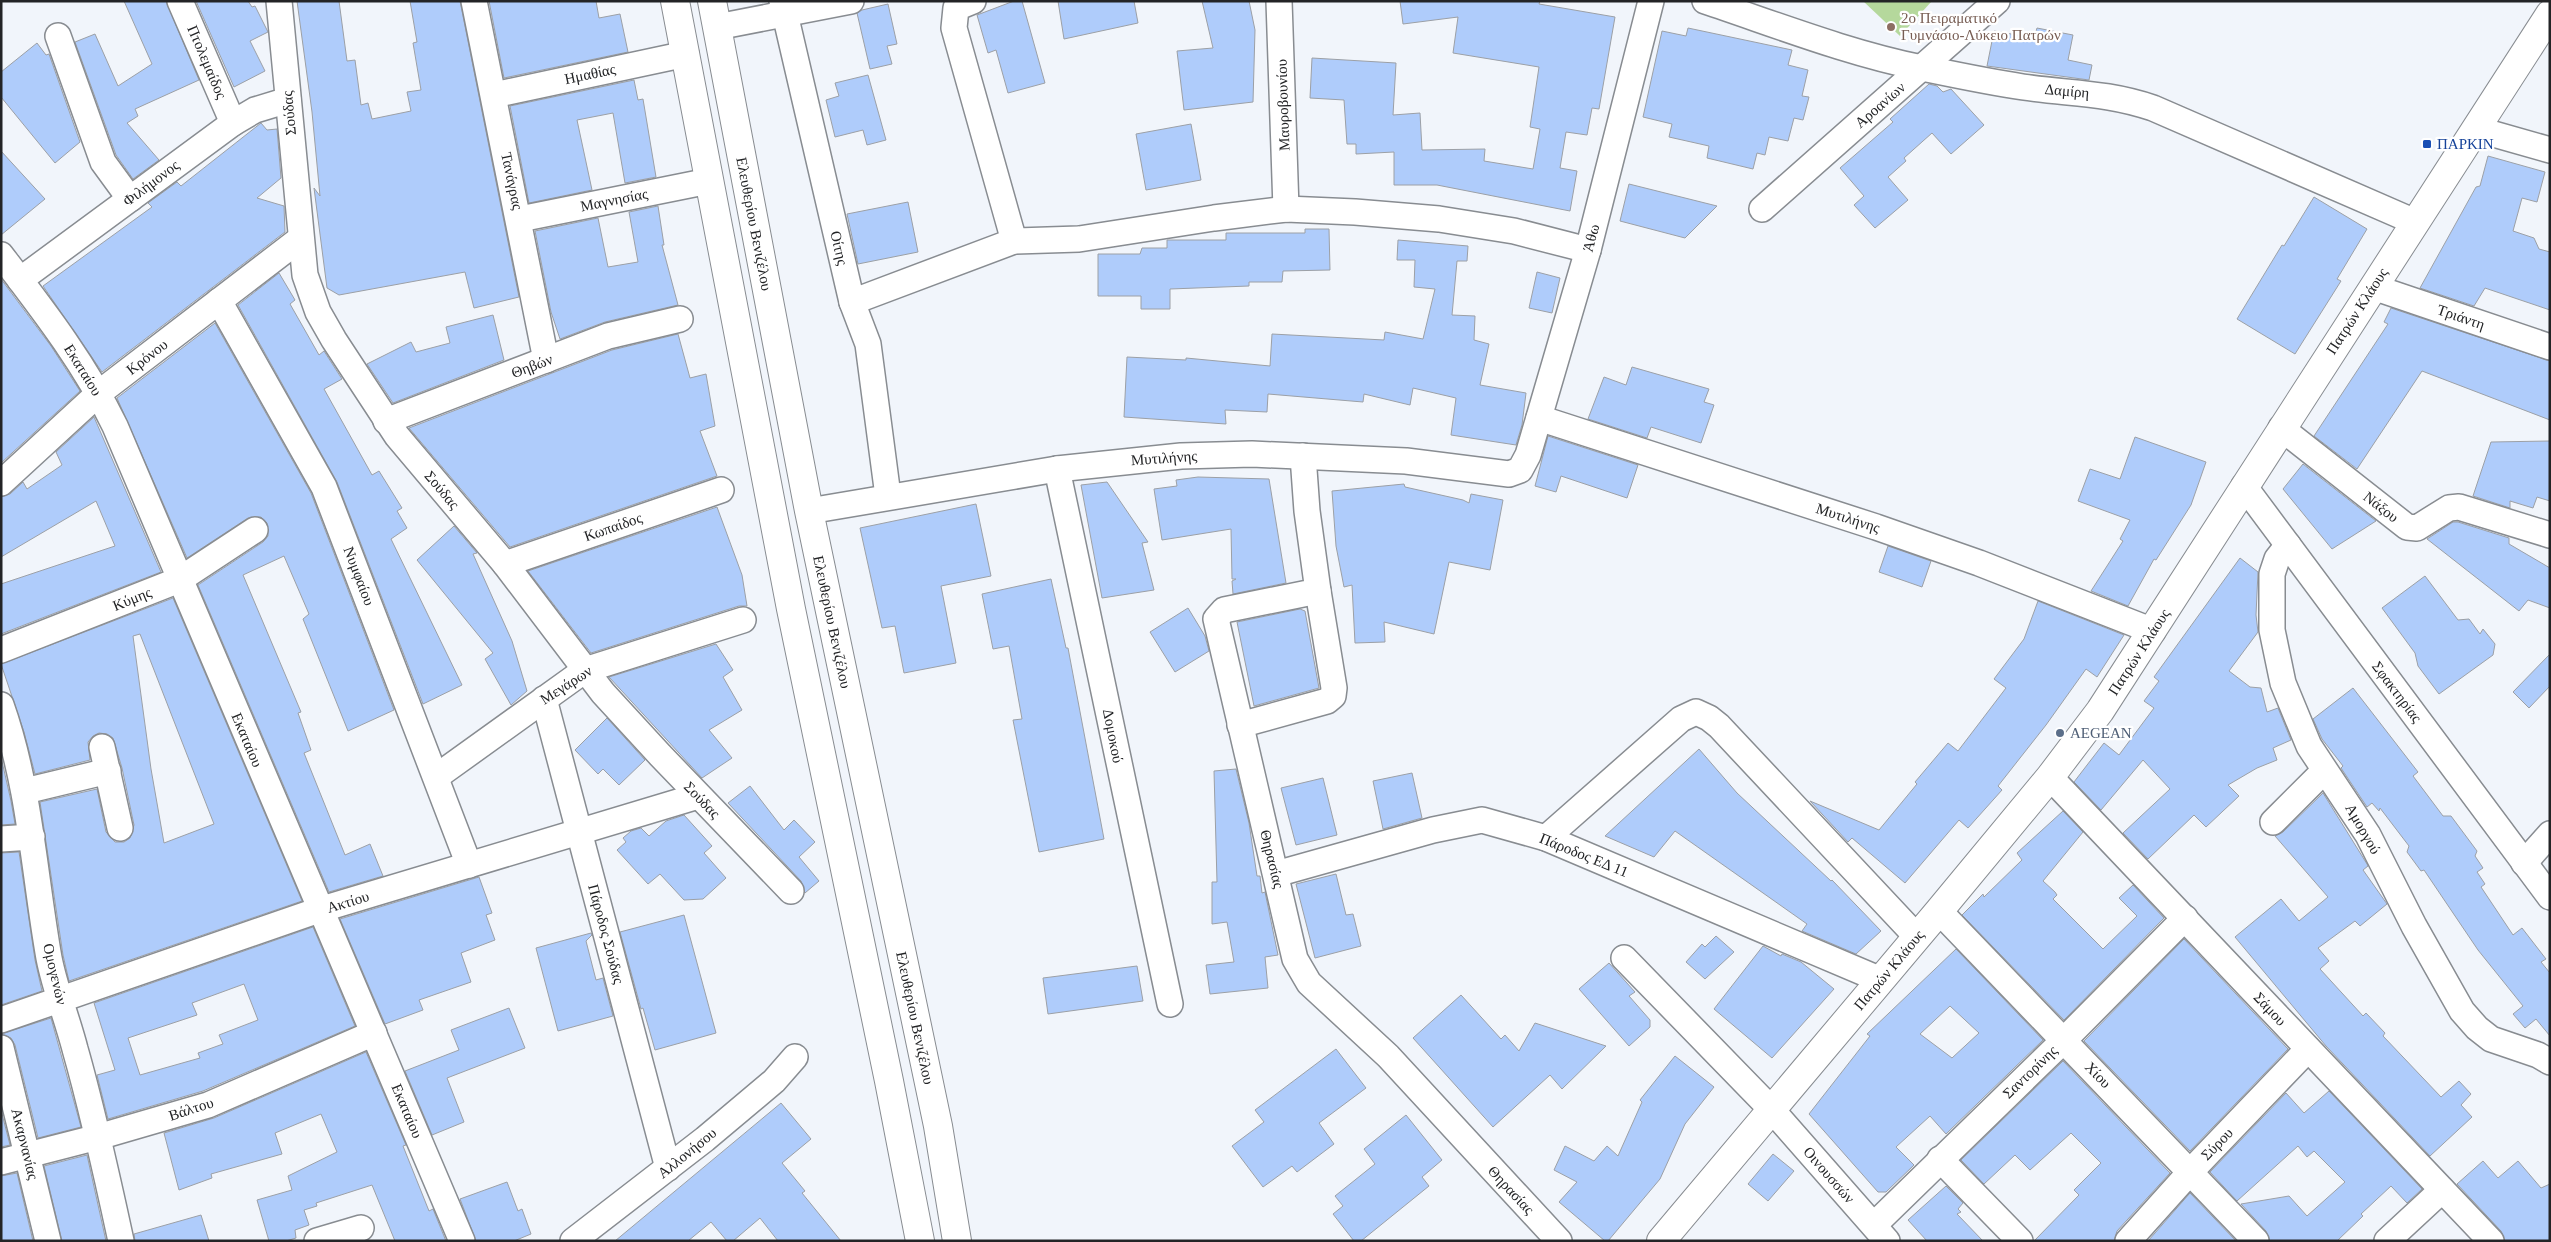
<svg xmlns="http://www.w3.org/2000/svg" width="2551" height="1242" font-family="'Times New Roman',serif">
<rect width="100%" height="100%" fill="#f1f5fb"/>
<!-- green -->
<polygon fill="#b5d89c" points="1863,1 1932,1 1900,36"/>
<!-- building -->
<g fill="#afccfb" stroke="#9ca0a6" fill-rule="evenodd">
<polygon points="124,1 166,1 199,80 135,109 138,116 127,123 159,160 133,179 116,155 75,42 95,34 118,86 152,64"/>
<polygon points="196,1 248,1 252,7 255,6 268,32 250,41 265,71 234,87"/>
<polygon points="297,1 339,1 347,61 355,60 361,105 368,103 372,119 411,111 407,92 421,90 413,43 417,42 410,1 460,1 519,297 474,308 465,272 339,295 327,288 314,188 320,196 312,112"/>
<polygon points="489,1 596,1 599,18 620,14 628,52 504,78"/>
<polygon points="1014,1 1022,1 1045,83 1008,93 996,50 988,53 977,15"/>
<polygon points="1058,1 1134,1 1138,23 1064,39"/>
<polygon points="1202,1 1249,1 1255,30 1253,102 1184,110 1177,51 1213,48"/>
<polygon points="1400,1 1540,1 1539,4 1615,17 1599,109 1592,108 1587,135 1566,132 1560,168 1577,171 1570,211 1437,185 1394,185 1394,152 1356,154 1356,144 1347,144 1344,100 1310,98 1312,58 1396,63 1393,115 1420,113 1422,150 1485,149 1484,161 1533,169 1540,129 1530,127 1539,67 1453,53 1458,17 1403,24"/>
<polygon points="888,4 897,44 887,46 892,64 870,69 857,13 862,10"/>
<polygon points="1688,28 1792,50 1788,65 1808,70 1802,96 1809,97 1803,120 1794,118 1788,141 1769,137 1765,155 1757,153 1753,169 1707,158 1709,146 1669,137 1672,124 1643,117 1662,31 1686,36"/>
<polygon points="2037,28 2073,35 2068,60 2092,65 2089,80 1987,66 1994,31 2034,38"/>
<polygon points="37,43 46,55 49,54 80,142 55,163 1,97 1,72"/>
<polygon points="868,75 886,140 867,145 863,130 835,137 826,100 839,96 835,83"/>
<polygon points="634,80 638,100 643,99 656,177 625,183 613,113 577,120 592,190 529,203 510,106"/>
<polygon points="1929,84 1937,86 1943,92 1951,89 1984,125 1951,154 1932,133 1904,158 1906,161 1888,177 1908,200 1875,228 1854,205 1864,196 1840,168 1893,122 1890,119"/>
<polygon points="261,123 267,130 277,129 281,178 257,198 284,206 285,232 102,372 43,286 152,207 148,203 177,182 181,186"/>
<polygon points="1191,124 1201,180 1146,190 1136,134"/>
<polygon points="1,151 45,199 1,235"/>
<polygon points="2488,156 2545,172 2537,202 2522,198 2513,231 2534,238 2539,249 2550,252 2550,310 2485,288 2474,306 2420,288 2476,187 2480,186"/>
<polygon points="1629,184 1717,206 1685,238 1620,221"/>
<polygon points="2314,197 2367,229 2337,279 2341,281 2295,354 2237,319 2282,245 2284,246"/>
<polygon points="908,202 918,252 858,264 847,214"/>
<polygon points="658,206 664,245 662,245 678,305 605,322 560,339 551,312 535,231 598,218 608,267 638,262 629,212"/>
<polygon points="1305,229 1329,229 1330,270 1283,271 1282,282 1249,282 1249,286 1170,289 1170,309 1141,309 1141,296 1098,296 1098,254 1140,254 1142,248 1167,248 1167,240 1226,240 1226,233 1305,233"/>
<polygon points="1398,240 1468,246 1467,261 1457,261 1452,315 1475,316 1474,340 1489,344 1480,385 1526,393 1522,425 1516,445 1451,435 1456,398 1413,388 1410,405 1364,394 1363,402 1268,394 1267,412 1225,410 1226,424 1124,417 1127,357 1186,360 1186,358 1270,366 1272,334 1384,340 1385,332 1423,339 1435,289 1414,287 1415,260 1397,260"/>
<polygon points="1537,272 1560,278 1552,313 1529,308"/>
<polygon points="279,273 295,300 290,304 319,355 324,351 342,379 324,389 372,475 379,471 402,508 397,511 407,528 391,539 462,685 423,704 337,482 238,305"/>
<polygon points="1,279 51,346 80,391 1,463"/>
<polygon points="2391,308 2550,361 2550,420 2422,371 2357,469 2314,436 2388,324 2384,322"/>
<polygon points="493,315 504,360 393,403 367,364 411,342 416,352 450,343 446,327"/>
<polygon points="215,323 311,493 394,710 348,731 303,619 309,614 284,556 243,575 301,712 298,713 311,750 304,753 345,855 370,844 383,876 329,892 198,585 263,542 268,536 267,523 261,517 248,518 187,558 117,398"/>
<polygon points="678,334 690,378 706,374 715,426 700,431 717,476 510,547 409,428 612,350"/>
<polygon points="1632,367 1709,389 1704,402 1714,405 1701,443 1651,427 1647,438 1588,419 1604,377 1626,385"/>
<polygon points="94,417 161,572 1,634 1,584 115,546 96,501 1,557 1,497 10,494 23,482 27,489 62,465 56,452"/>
<polygon points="1548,436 1638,465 1627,498 1561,476 1556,492 1535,486"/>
<polygon points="2135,437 2206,462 2191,505 2156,560 2154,559 2128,606 2091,591 2123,541 2120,539 2130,520 2078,501 2090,469 2120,479"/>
<polygon points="2550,441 2550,501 2537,497 2533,508 2510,501 2510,508 2473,496 2491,442"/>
<polygon points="2303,464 2376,521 2332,549 2283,489"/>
<polygon points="1198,477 1269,479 1286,583 1233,594 1232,581 1236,579 1232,579 1231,529 1162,540 1154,489 1177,486 1176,480"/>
<polygon points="1107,482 1148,542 1142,543 1154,590 1102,598 1081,485"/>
<polygon points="1404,484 1405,487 1463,500 1469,503 1471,494 1503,500 1490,570 1449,562 1434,634 1384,622 1385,642 1355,643 1352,585 1344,587 1336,546 1332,491"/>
<polygon points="976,504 991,576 941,586 956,663 904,673 895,626 882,628 860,528"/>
<polygon points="717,507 742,575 747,606 739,606 591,653 528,571"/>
<polygon points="2453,522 2458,522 2509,538 2509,544 2550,568 2550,608 2528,600 2519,611 2427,539"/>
<polygon points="454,526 477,553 473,554 512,641 527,691 511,705 485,659 493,653 417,560"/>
<polygon points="1888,546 1931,561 1922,587 1879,572"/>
<polygon points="2240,558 2258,572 2256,615 2258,632 2229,671 2250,687 2261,688 2267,712 2278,708 2291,740 2273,748 2277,760 2257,768 2228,785 2239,796 2206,827 2194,815 2148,859 2123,833 2170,789 2143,760 2101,810 2074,782 2104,743 2119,755 2154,708 2144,701 2159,681 2154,677"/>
<polygon points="2425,576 2458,620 2469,619 2480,634 2483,629 2495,644 2493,655 2439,694 2418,666 2415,653 2382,608"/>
<polygon points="1051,579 1066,648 1068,648 1104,839 1039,852 1013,720 1022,719 1009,646 993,649 982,594"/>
<path d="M173,598L302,901L69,981L63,955L40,802L97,789L106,832L115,842H124L130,838L134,825L122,768L113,738L107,734L99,733L93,736L88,742L90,760L35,774L24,732L1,664ZM140,634L214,824L164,843L151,769L133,636Z"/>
<polygon points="2038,601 2124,635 2097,677 2086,669 2046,725 1998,786 2002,790 1968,828 1959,820 1905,883 1852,838 1848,842 1810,801 1879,830 1917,784 1915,782 1948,743 1958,751 2006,688 1994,679 2024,639"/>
<polygon points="1188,608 1205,636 1209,651 1175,672 1150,632"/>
<polygon points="1300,609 1305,611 1319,688 1254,706 1237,622"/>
<polygon points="716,644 733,670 723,677 742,710 709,730 732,758 702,778 609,677"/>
<polygon points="2550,654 2550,686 2529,708 2513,692"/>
<polygon points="2353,688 2418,772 2413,776 2443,816 2451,816 2477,851 2475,856 2483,868 2477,872 2485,884 2481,887 2513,935 2522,928 2546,959 2541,962 2550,973 2550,1036 2536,1019 2525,1028 2513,1014 2523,1006 2478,950 2424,870 2421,871 2407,852 2409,846 2380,808 2379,811 2372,803 2367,807 2341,768 2343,766 2322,739 2313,719"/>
<polygon points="607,718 645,760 619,785 603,769 598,774 575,750"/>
<polygon points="1699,749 1737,793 1831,881 1832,880 1881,931 1856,954 1802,931 1807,924 1675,831 1654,857 1605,836"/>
<polygon points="1,757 11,801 15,824 1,825"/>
<polygon points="1236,769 1249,823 1257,876 1260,876 1262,893 1265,892 1278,955 1265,957 1268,988 1210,994 1206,965 1234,962 1227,922 1212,924 1212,882 1217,882 1214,771"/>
<polygon points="1412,773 1422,818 1383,829 1373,781"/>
<polygon points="1323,778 1337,835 1296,845 1281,788"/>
<polygon points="750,786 784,830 794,820 815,842 799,857 819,881 805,893 801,881 728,803"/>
<polygon points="2323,793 2367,864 2368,866 2363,870 2387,904 2360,926 2355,921 2318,948 2329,961 2320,969 2363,1016 2366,1013 2385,1033 2383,1036 2441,1097 2459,1081 2471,1094 2461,1105 2472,1117 2430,1156 2326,1046 2235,937 2281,899 2299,921 2328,897 2275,836 2283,832"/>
<polygon points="2063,811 2083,832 2043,881 2055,892 2057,895 2053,899 2103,949 2137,916 2119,898 2133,885 2164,918 2064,1020 1962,915 1983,894 1984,897 2022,860 2017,853"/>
<polygon points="684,815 712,846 704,853 726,878 703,899 684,900 660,874 648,884 617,850 626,842 623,838 631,831 641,828 649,836 666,821"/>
<polygon points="19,852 35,960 42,991 1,1005 1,853"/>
<polygon points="1336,874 1346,915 1353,914 1361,946 1315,958 1296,884"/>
<polygon points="479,877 492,913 486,915 495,940 461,953 471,982 419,1000 423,1010 385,1024 340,919"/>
<polygon points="684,915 716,1033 655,1050 643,1008 641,1009 620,932"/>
<path d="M313,927L355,1026L203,1091L108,1119L97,1075L115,1070L94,1003ZM244,984L258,1020L219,1035L223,1044L198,1053L200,1058L140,1075L128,1038L197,1015L192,1003Z"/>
<polygon points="591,933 592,935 586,941 596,980 603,978 613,1016 558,1031 536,948"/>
<polygon points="1716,936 1734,952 1705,979 1686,962 1702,944 1705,947"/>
<polygon points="2184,939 2288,1049 2190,1151 2084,1041"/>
<polygon points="1763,946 1781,956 1782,954 1801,962 1834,989 1772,1058 1714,1009"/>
<path d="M1956,949L2043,1040L1946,1134L1930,1116L1896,1147L1914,1165L1886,1192H1878L1809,1114L1870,1036L1867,1034ZM1950,1006L1979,1033L1952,1058L1920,1034Z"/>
<polygon points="1609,963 1635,992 1629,996 1650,1020 1650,1027 1629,1046 1579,989"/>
<polygon points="1137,966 1143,1001 1048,1014 1043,978"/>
<polygon points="1461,995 1501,1039 1505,1035 1519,1051 1535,1023 1606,1046 1562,1089 1550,1075 1493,1127 1413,1038"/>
<polygon points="509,1008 525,1048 447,1078 464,1122 432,1135 405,1071 459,1050 451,1030"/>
<polygon points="51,1018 81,1127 38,1138 15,1045 11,1038 1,1034"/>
<polygon points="1336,1049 1366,1088 1319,1123 1334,1144 1297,1172 1292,1166 1263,1187 1232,1146 1264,1122 1255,1110"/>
<polygon points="366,1052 406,1145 403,1146 429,1211 433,1209 446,1241 395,1241 372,1185 316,1203 317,1206 304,1210 309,1225 295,1230 296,1238 286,1241 269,1241 257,1200 292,1190 288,1176 337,1152 321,1114 275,1133 282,1154 211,1174 212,1178 179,1190 164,1133 214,1118"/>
<polygon points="1675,1056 1714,1087 1685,1124 1660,1179 1608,1241 1605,1241 1559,1202 1577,1182 1554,1170 1565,1146 1594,1161 1607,1146 1618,1156 1642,1102 1640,1100"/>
<polygon points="2063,1061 2170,1173 2117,1231 2114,1241 2034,1241 2079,1195 2074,1190 2101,1163 2071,1133 2030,1170 2015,1155 1984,1184 1961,1160"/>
<polygon points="2329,1091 2422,1189 2407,1203 2391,1186 2361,1214 2363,1216 2337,1241 2270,1241 2266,1231 2241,1204 2289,1196 2307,1216 2345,1182 2314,1151 2307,1157 2298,1146 2237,1201 2210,1172 2286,1093 2304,1113"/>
<polygon points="781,1103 811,1139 782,1163 805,1191 802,1193 841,1241 778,1241 760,1218 733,1241 727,1241 711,1222 688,1241 615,1241"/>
<polygon points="1,1110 10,1145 1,1147"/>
<polygon points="1406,1115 1442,1160 1422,1177 1429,1186 1361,1241 1354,1241 1333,1214 1343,1206 1335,1196 1375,1164 1364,1149"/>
<polygon points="1773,1154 1794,1171 1768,1201 1748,1184"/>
<polygon points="87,1155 106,1241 62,1241 44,1166"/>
<polygon points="2483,1161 2498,1178 2518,1161 2541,1188 2550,1184 2550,1241 2505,1241 2501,1231 2457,1184"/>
<polygon points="17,1173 33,1241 1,1241 1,1176"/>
<polygon points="507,1182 518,1211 522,1209 531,1234 514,1241 476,1241 460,1199"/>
<polygon points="1946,1186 1963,1203 1958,1209 1961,1212 1957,1214 1983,1241 1927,1241 1908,1220"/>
<polygon points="2190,1193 2236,1241 2148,1241"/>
<polygon points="201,1215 209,1241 135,1241 134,1234"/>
</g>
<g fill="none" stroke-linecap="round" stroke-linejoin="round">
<!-- minor casing -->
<g stroke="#888c91" stroke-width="28">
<g id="minor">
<polyline points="180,1 233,123"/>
<polyline points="279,1 305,275 318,312 334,340 397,436 505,564 603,693 660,755 791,891"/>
<polyline points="474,1 546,360"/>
<polyline points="782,1 852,302 868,344 888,496"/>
<polyline points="973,1 956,8 954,28 1014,241"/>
<polyline points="1279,1 1286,209"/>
<path d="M1705,1C1777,25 1848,53 1922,68C1956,75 1989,82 2023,87C2070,94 2106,92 2153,108L2415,222"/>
<polyline points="717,27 851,1"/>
<polyline points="58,36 103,162 130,199"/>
<polyline points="494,95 686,54"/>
<polyline points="2476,129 2550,150"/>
<polyline points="1762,209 1997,1"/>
<polyline points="520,219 709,181"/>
<path d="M1,255C43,310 85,364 115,426L462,1241"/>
<polyline points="20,280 233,123 255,110 288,100"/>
<polyline points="2373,287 2550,347"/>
<polyline points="219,301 324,487 469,865"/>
<polyline points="852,302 1014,241 1079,239 1214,218 1286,209 1355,212 1439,219 1514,231 1588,250"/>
<polyline points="1539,418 1876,527 1979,563 2153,631"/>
<polyline points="386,421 608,336 680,319"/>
<polyline points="2281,428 2407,527 2417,528 2449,508 2459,507 2550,535"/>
<polyline points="1303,456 1307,511 1318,591 1224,610 1216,619 1295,959 1309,983 1388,1056 1559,1241"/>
<polyline points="1057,469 1170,1004"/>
<polyline points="1,483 99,393 300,239"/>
<polyline points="2244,486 2550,897"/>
<polyline points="809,511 1057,469 1181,456 1252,454 1406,461 1509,474 1520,470 1528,455 1588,250 1651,1"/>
<polyline points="2288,545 2277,559 2272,574 2272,630 2283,683 2309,746 2368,835 2414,926 2462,1011 2477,1028 2491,1039 2538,1055 2550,1062"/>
<polyline points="505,564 721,490"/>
<polyline points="1,650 179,580 255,530"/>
<polyline points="544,699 668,1168"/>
<path d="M1,705C30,787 34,873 49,958C55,989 67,1018 75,1049C93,1112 107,1176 121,1241"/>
<polyline points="1240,725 1327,701 1333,696 1334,688 1318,591"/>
<polyline points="102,747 120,828"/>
<polyline points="436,777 585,670 743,620"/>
<polyline points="2050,777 2491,1241"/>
<polyline points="25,791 108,771"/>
<polyline points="2273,822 2324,771"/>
<polyline points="1546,838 1681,719 1696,712 1709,718 1719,726 1917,937"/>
<polyline points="1,839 32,837"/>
<polyline points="2524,863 2550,834"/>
<polyline points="1276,874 1433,830 1482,820 1546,838 1881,980"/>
<polyline points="1939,911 2256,1241"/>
<polyline points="1624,958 1772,1110 1887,1241"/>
<polyline points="1,1020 319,910 698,796"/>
<polyline points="1,1048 48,1241"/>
<polyline points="1940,1159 2020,1241"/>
<polyline points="1,1162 98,1137 208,1105 374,1033"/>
<polyline points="1874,1225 2064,1040 2185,918"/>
<polyline points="317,1241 361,1228"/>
<polyline points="573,1241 705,1139 774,1081 795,1057"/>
<polyline points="2128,1241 2191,1171 2308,1049"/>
<polyline points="2387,1241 2442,1190"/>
</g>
</g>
<!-- major casing -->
<g stroke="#888c91" stroke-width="30">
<g id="major">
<polyline points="675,1 791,609 889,1081 920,1241"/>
<polyline points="712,1 809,511 938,1126 957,1241"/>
<polyline points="1661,1241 1939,911 2050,777 2100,711 2550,14"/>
</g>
</g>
<!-- minor -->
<use href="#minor" stroke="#fff" stroke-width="25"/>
<!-- major -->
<use href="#major" stroke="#fff" stroke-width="28"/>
</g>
<!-- markers -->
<circle fill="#8d6e63" stroke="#fff" stroke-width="2" cx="1891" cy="27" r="5"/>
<rect fill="#1a4fb4" stroke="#fff" stroke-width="2" x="2422" y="139" width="10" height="10" rx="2.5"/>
<circle fill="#5c6f8a" stroke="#fff" stroke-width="2" cx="2060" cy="733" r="5"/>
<g text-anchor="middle" stroke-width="4.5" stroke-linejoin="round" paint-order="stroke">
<!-- education labels -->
<g font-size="15" fill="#785e54" stroke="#fff" text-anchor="start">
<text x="1901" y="23">2ο Πειραματικό<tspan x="1901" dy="17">Γυμνάσιο-Λύκειο Πατρών</tspan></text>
</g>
<!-- street labels -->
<g font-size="15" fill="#232426" stroke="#fff">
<text transform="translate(207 62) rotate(67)" y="5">Πτολεμαίδος</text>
<text transform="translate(590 74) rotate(-12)" y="5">Ημαθίας</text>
<text transform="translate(2067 91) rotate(5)" y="5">Δαμίρη</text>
<text transform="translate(1283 105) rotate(-92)" y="5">Μαυροβουνίου</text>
<text transform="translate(1880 105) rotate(-41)" y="5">Αροανίων</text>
<text transform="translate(289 113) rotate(-95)" y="5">Σούδας</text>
<text transform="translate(512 181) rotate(78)" y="5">Τανάγρας</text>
<text transform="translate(151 183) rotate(-37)" y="5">Φιλήμονος</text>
<text transform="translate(614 200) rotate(-11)" y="5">Μαγνησίας</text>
<text transform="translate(754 224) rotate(79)" y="5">Ελευθερίου Βενιζέλου</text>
<text transform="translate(1591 238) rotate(-75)" y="5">Άθω</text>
<text transform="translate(839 248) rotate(77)" y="5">Οίτης</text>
<text transform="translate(2357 311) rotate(-57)" y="5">Πατρών Κλάους</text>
<text transform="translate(2461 317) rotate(19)" y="5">Τριάντη</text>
<text transform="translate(147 357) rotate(-38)" y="5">Κρόνου</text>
<text transform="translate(532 366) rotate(-21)" y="5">Θηβών</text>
<text transform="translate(83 370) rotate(58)" y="5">Εκαταίου</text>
<text transform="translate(1164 458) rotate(-4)" y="5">Μυτιλήνης</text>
<text transform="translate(442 490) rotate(50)" y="5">Σούδας</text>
<text transform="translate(2381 507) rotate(38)" y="5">Νάξου</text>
<text transform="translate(1848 518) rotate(18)" y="5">Μυτιλήνης</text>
<text transform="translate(613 527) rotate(-19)" y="5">Κωπαίδος</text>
<text transform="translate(359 576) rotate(69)" y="5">Νυμφαίου</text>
<text transform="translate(132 599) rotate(-22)" y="5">Κύμης</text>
<text transform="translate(832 622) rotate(78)" y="5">Ελευθερίου Βενιζέλου</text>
<text transform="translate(2139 652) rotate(-57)" y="5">Πατρών Κλάους</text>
<text transform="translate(566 685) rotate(-33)" y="5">Μεγάρων</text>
<text transform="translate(2397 692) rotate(53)" y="5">Σφακτηρίας</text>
<text transform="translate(1113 736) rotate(79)" y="5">Δομοκού</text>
<text transform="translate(247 740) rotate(67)" y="5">Εκαταίου</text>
<text transform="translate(702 800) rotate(46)" y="5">Σούδας</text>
<text transform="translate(2363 829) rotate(60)" y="5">Αμοργού</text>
<text transform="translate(1584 855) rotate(22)" y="5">Πάροδος ΕΔ 11</text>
<text transform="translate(1272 859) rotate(76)" y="5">Θηρασίας</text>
<text transform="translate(348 902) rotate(-17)" y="5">Ακτίου</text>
<text transform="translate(606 934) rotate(75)" y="5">Πάροδος Σούδας</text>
<text transform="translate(1889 970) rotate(-50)" y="5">Πατρών Κλάους</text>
<text transform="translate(55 974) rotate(77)" y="5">Ομογενών</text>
<text transform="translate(2270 1009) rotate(47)" y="5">Σάμου</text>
<text transform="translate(915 1018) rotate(78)" y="5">Ελευθερίου Βενιζέλου</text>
<text transform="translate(2030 1072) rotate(-44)" y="5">Σαντορίνης</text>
<text transform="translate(2098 1075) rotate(46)" y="5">Χίου</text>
<text transform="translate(191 1109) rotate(-18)" y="5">Βάλτου</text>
<text transform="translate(407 1111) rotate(67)" y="5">Εκαταίου</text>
<text transform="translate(25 1144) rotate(76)" y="5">Ακαρνανίας</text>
<text transform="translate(2217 1144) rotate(-46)" y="5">Σύρου</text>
<text transform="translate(687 1153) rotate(-39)" y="5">Αλλονήσου</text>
<text transform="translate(1829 1175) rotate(49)" y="5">Οινουσσών</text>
<text transform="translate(1511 1190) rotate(47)" y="5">Θηρασίας</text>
</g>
<!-- transit labels -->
<g font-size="15" fill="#164399" stroke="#fff" text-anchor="start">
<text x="2437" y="149">ΠΑΡΚΙΝ</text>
</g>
<!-- service labels -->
<g font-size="15" fill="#4e5e75" stroke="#fff" text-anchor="start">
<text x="2070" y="738">AEGEAN</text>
</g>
</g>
<!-- border -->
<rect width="2551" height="1242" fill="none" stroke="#232426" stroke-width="5"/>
</svg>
